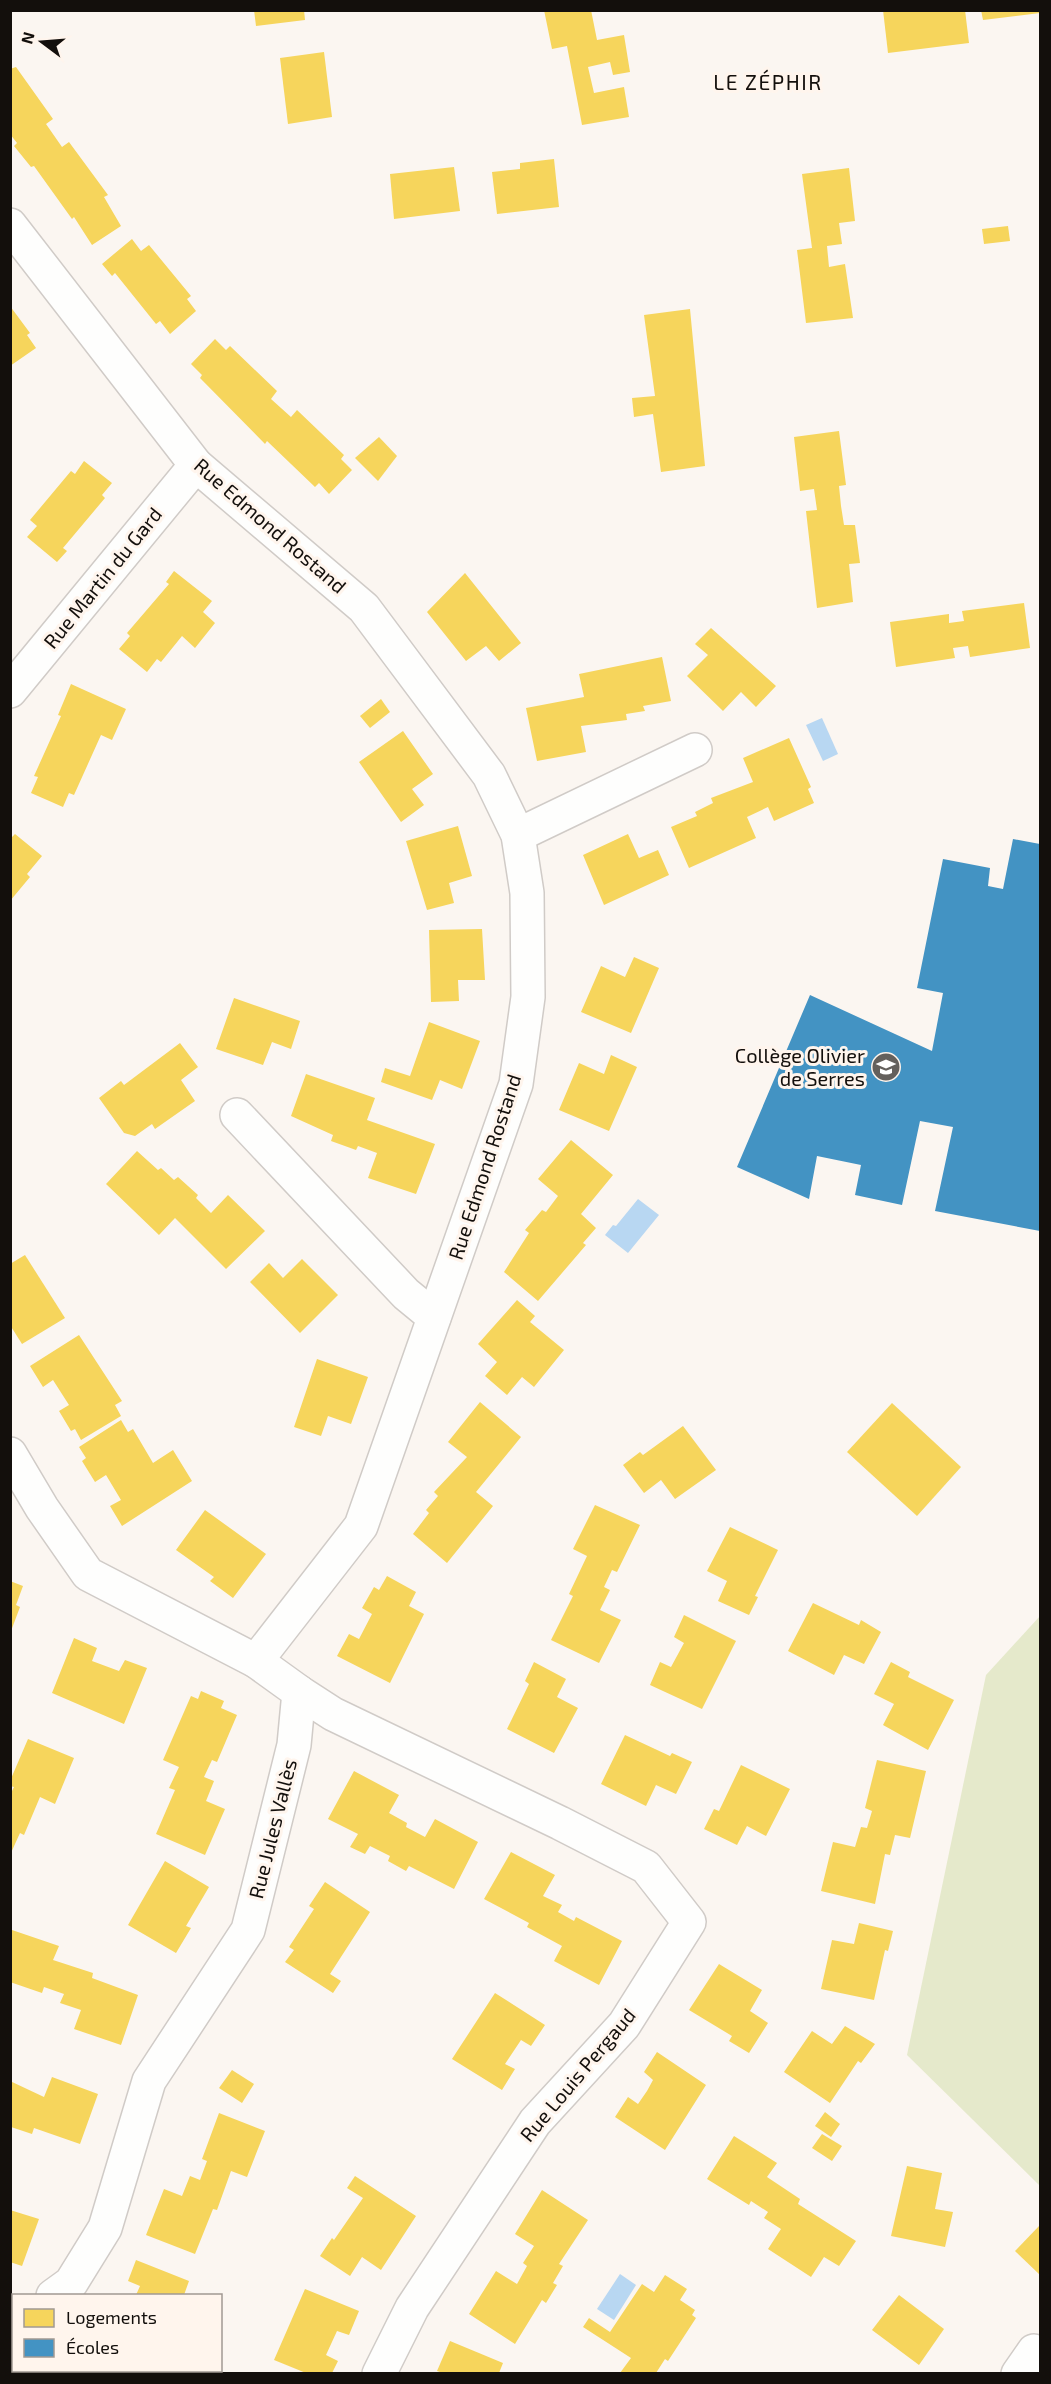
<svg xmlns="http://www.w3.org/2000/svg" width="1051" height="2384" font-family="'Exo 2',sans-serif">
<rect width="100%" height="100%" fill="#fbf6f1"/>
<!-- grass -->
<polygon fill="#e5e9cb" points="1040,1616 1040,2186 907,2055 986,1675"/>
<!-- water -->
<g fill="#b8d7f2">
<polygon points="822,718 838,754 823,761 806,725"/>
<polygon points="638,1199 659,1215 628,1253 605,1235 613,1225 616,1226"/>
<polygon points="620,2274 636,2285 614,2320 597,2309"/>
</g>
<!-- homes -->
<g fill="#f6d55c">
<polygon points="254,10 304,10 305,20 256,26"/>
<polygon points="544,10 591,10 597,40 624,35 630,72 613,75 610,62 588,67 594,93 624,87 629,117 582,125 567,46 552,49"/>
<polygon points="883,10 965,10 969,43 888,53"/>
<polygon points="981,10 1040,10 1040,13 983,20"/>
<polygon points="324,52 332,117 288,124 280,58"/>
<polygon points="16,67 53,119 46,124 62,147 69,142 108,195 104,197 121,226 92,245 74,217 72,219 34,166 31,167 14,146 17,143 10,134 10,69"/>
<polygon points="554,159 559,207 497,214 492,172 520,169 520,163"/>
<polygon points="454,167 460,211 394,219 390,174"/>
<polygon points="849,168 855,221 839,223 842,244 827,246 829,267 845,264 853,318 806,323 797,250 812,248 802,174"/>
<polygon points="1008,226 1010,241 984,244 982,229"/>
<polygon points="132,239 141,251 149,245 191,296 187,299 196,311 170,334 160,321 156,324 115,273 112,276 102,264"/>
<polygon points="10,306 30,333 27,335 36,348 10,366"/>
<polygon points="690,309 705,466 661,472 653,414 634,417 632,398 655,396 644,315"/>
<polygon points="215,339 226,350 230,346 277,391 271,399 291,417 297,410 344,455 341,459 352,470 329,494 319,483 315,487 267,441 265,444 200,378 202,375 191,364"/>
<polygon points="839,431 846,485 839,486 841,506 844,525 855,525 860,563 849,564 853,602 817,608 806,511 817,510 814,489 800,491 794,437"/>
<polygon points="379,437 397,456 378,481 355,458"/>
<polygon points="84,461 112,483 102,495 105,498 63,548 67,551 57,562 27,537 37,526 30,520 71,471 75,474"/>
<polygon points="174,571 212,601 203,612 215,623 195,648 182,636 161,662 157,659 147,672 119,649 130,636 127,633 169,584 166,582"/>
<polygon points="465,573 521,643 499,661 486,646 466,661 427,612"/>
<polygon points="1024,603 1030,648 970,657 968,646 953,648 955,658 896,667 890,622 949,614 949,623 964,621 962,611"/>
<polygon points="711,628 776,686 756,707 741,692 723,711 687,676 708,655 695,644"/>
<polygon points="662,657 671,701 643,706 645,711 626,714 627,720 581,726 586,752 537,761 526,708 584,697 579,674"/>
<polygon points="71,684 126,709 112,740 101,735 74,795 69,793 63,807 31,793 38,777 34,776 61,716 58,715"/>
<polygon points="381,699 390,712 370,728 360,716"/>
<polygon points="403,731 433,774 412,789 424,805 401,822 359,762"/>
<polygon points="789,738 811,787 808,789 814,803 774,821 768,807 747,817 756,838 689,868 671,827 697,816 695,812 713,803 711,798 753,782 743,758"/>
<polygon points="458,826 472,876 449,883 454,903 427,910 406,841"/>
<polygon points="15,834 42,856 27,874 30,877 10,901 10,839"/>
<polygon points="628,834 639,858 658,850 669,875 604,905 583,855"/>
<polygon points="482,929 485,980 458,980 459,1001 431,1002 429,930"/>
<polygon points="634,957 659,968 631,1033 581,1012 601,966 625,977"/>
<polygon points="234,998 300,1021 291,1049 272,1042 263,1065 216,1049"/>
<polygon points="429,1022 480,1041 462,1089 440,1080 432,1100 381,1082 385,1068 410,1076"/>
<polygon points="180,1043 198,1067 181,1080 195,1101 155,1129 152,1124 135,1136 124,1133 99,1098 121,1081 124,1085"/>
<polygon points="611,1055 637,1067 609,1131 559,1110 579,1063 604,1074"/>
<polygon points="306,1074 375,1098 367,1120 435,1144 416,1194 368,1178 377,1153 358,1146 356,1150 331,1141 333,1135 291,1116"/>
<polygon points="571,1140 613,1175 581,1214 596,1228 583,1243 586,1245 538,1301 504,1272 529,1233 525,1230 542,1210 546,1212 558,1196 538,1179"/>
<polygon points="137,1151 158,1170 161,1168 174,1180 178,1177 198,1195 196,1198 211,1213 228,1195 265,1231 226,1269 175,1218 159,1235 106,1184"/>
<polygon points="25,1255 65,1318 22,1344 10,1325 10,1264"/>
<polygon points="302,1259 338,1295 300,1333 250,1282 269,1263 283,1278"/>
<polygon points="517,1300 535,1316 530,1322 564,1350 534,1387 522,1377 507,1395 485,1376 497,1362 478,1344"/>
<polygon points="79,1335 122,1401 115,1405 121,1416 81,1440 75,1429 71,1431 59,1411 69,1405 53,1380 43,1387 30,1366"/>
<polygon points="317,1359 368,1377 351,1424 328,1416 321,1436 294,1427"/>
<polygon points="480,1402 521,1437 476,1492 493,1506 447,1563 413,1534 429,1513 426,1510 438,1496 434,1492 467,1457 448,1442"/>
<polygon points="892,1403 961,1467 917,1516 847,1452"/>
<polygon points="121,1420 128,1432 133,1429 153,1463 173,1450 192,1481 122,1526 110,1506 121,1500 106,1475 95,1482 82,1461 86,1458 79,1447"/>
<polygon points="683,1426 716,1470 675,1499 661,1480 644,1493 623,1465 640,1452 643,1455"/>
<polygon points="595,1505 640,1525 617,1572 612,1570 604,1587 610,1590 600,1610 621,1620 599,1663 551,1640 573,1596 569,1594 587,1556 573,1549"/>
<polygon points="205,1510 266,1554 233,1598 210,1581 214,1577 176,1550"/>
<polygon points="730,1527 778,1550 755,1596 758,1597 749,1615 718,1601 727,1581 707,1571"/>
<polygon points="387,1576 416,1592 409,1606 424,1614 390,1683 337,1656 349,1634 359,1639 372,1614 362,1608 374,1587 379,1590"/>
<polygon points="10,1581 23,1586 16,1605 20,1607 11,1631"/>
<polygon points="813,1603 859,1625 861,1620 881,1632 864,1664 844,1655 834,1675 788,1651"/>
<polygon points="684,1615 736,1641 702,1709 650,1685 660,1662 671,1667 684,1643 674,1637"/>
<polygon points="74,1638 97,1648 92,1661 119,1671 125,1660 147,1668 124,1724 52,1693"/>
<polygon points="534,1662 566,1679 557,1697 578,1708 554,1753 507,1729 529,1684 525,1681"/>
<polygon points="891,1662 910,1672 908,1677 954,1700 928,1750 883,1725 894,1704 874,1694"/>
<polygon points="201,1691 224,1701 221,1708 237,1715 217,1762 212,1760 204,1777 214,1781 206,1801 225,1809 205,1855 156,1834 175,1790 169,1788 179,1767 163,1760 191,1696 198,1699"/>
<polygon points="625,1735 670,1756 672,1753 692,1762 676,1794 656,1785 646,1806 601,1784"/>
<polygon points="28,1739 74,1758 55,1804 40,1797 24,1835 20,1833 10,1855 10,1795 14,1787 10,1786 10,1781"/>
<polygon points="877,1760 926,1771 910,1838 895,1835 890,1855 885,1854 875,1904 821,1891 833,1842 855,1847 861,1827 867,1828 872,1811 865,1808"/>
<polygon points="741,1765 790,1789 766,1836 747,1826 737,1845 704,1829 714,1809 719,1811"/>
<polygon points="354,1771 399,1795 389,1813 407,1823 406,1827 425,1837 435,1819 478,1842 454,1889 409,1866 406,1871 388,1861 390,1856 370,1846 365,1854 350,1847 358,1834 328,1819"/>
<polygon points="511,1852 555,1875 543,1896 562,1905 558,1912 574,1921 576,1917 622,1941 599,1985 554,1961 562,1946 527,1927 529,1923 484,1899"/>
<polygon points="165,1861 209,1887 186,1926 191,1928 176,1953 128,1925"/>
<polygon points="325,1882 370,1912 330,1974 341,1981 333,1993 285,1962 294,1950 289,1947 314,1909 309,1906"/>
<polygon points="859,1923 893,1931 888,1951 885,1950 874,2000 821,1989 832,1940 854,1944"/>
<polygon points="12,1930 59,1946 53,1960 93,1973 92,1978 138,1995 121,2045 74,2029 81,2010 60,2003 64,1994 44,1987 42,1993 10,1982"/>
<polygon points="719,1964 762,1990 750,2011 768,2023 749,2053 729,2041 732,2036 689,2010"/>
<polygon points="495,1993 545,2025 531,2046 521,2040 505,2064 515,2069 502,2090 452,2059"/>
<polygon points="845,2026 875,2044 861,2063 858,2061 830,2103 784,2072 812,2031 832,2044"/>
<polygon points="657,2052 706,2085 665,2150 615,2117 628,2097 638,2104 647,2091 653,2080 644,2072"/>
<polygon points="232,2070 254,2084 242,2103 219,2088"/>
<polygon points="52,2077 98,2094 80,2144 34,2128 32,2134 11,2127 10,2081 44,2097"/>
<polygon points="825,2112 840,2124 831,2137 815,2126"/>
<polygon points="219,2113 265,2131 247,2177 231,2171 217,2210 213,2209 195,2254 146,2235 164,2189 182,2196 190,2176 200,2180 207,2161 202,2159"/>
<polygon points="822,2134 842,2146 832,2161 812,2148"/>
<polygon points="734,2136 777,2163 767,2177 800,2199 798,2204 856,2241 839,2266 824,2257 811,2277 768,2249 781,2229 764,2218 768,2212 751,2201 749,2205 707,2179"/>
<polygon points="907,2166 942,2173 935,2209 953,2212 945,2247 891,2236"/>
<polygon points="355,2176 416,2216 381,2270 362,2257 350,2276 320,2256 332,2238 334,2240 363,2198 347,2188"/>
<polygon points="542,2190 588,2220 559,2264 563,2266 553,2283 557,2285 546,2303 542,2300 515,2344 469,2314 496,2271 517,2284 527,2266 523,2263 534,2246 515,2234"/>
<polygon points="10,2210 39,2219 22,2266 10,2262"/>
<polygon points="1040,2225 1040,2275 1015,2251"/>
<polygon points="136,2260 189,2281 184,2295 136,2295 140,2286 128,2281"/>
<polygon points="665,2275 687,2289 680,2300 695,2310 692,2315 696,2318 668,2361 665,2359 656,2373 620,2373 631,2358 583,2327 589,2318 610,2332 642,2284 654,2292"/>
<polygon points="305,2289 359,2311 349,2335 337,2331 326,2355 338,2361 332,2373 306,2373 274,2360"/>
<polygon points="899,2295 944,2329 919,2365 872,2330"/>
<polygon points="450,2341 503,2363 499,2373 443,2373 437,2371"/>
<polygon points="83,2370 114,2370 117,2373 81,2373"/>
</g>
<!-- schools -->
<polygon fill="#4393c3" points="1013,839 1040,844 1040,1231 935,1211 953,1127 920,1121 902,1205 855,1195 861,1165 817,1156 809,1199 737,1167 810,995 932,1051 943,993 917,988 943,859 990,868 988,886 1003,889"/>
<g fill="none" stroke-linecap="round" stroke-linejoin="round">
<!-- minor casing -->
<g stroke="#d0cbc7" stroke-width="36">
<g id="minor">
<polyline points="10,225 196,465 364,608 489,775 518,835 527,893 528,997 516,1084 361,1526 256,1661"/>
<polyline points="10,691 196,465"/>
<polyline points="518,835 695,750"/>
<polyline points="237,1115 406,1294 434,1317"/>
<polyline points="10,1454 42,1508 88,1574 256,1661 299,1692 294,1745 248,1930 149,2081 105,2228 71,2283 53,2296"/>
<polyline points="299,1692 333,1714 560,1823 646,1867 689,1922 624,2025 535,2122 412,2308 379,2374"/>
<polyline points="10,2318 14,2317"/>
<polyline points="1018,2374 1034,2351"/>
</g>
</g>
<!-- minor -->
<use href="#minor" stroke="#fefefd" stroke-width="33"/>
</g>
<!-- icons -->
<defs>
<g id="school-disc" transform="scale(1.5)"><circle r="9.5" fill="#64605c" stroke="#fff5ed"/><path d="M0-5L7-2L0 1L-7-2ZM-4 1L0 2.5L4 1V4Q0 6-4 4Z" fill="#fff"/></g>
</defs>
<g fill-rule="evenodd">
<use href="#school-disc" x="886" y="1067"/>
</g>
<g text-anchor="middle" stroke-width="6" stroke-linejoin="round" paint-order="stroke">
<!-- street labels -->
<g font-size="20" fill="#130f0c" stroke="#fff5ed">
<text transform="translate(270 526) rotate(41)" y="7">Rue Edmond Rostand</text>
<text transform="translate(103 578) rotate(-51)" y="7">Rue Martin du Gard</text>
<text transform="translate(485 1167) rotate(-72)" y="7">Rue Edmond Rostand</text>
<text transform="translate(273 1829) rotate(-76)" y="7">Rue Jules Vallès</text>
<text transform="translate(578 2075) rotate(-50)" y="7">Rue Louis Pergaud</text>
</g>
<!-- poi labels -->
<g font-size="20" fill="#130f0c" stroke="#fff5ed" text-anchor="end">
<text x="865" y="1063">Collège Olivier<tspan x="865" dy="23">de Serres</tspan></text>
</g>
<!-- neighbourhood labels -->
<g font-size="21" letter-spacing="1.5" fill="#130f0c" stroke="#fff5ed">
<text x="768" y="90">LE ZÉPHIR</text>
</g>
</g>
<!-- border -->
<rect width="1051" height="2384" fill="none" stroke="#130f0c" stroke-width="24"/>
<!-- legend -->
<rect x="12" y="2294" width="210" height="78" fill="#fff5ed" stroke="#a19993" stroke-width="1.5"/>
<rect x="24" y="2309" width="30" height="18" fill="#f6d55c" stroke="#a19993" stroke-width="1.5"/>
<text x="66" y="2324" font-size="18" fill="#130f0c">Logements</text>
<rect x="24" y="2339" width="30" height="18" fill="#4393c3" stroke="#a19993" stroke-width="1.5"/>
<text x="66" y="2354" font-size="18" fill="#130f0c">Écoles</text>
<!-- north arrow -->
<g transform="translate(42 42) rotate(286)" stroke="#fff5ed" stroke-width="4.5" paint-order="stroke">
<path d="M0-4.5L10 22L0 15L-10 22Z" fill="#130f0c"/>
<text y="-9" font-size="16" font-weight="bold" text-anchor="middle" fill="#130f0c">N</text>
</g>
</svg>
